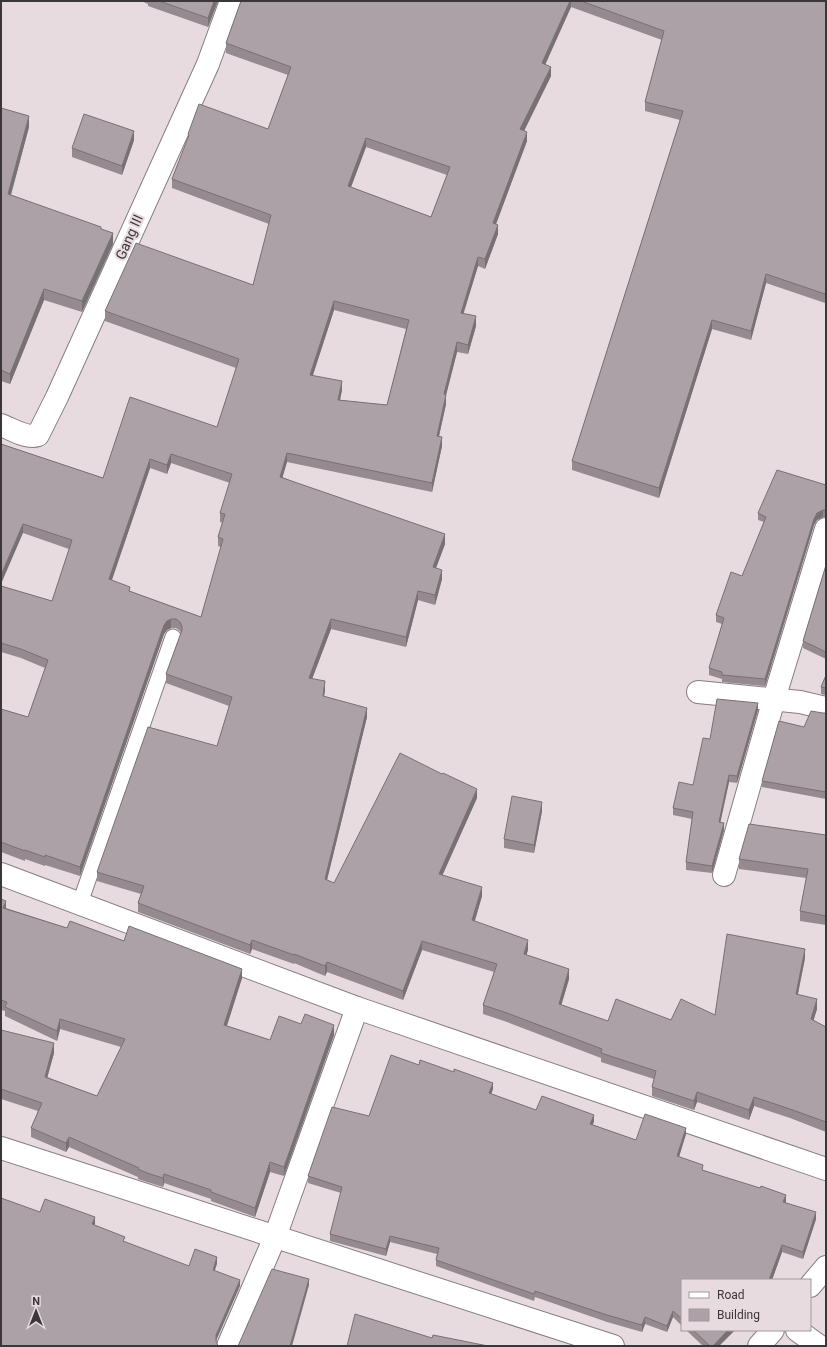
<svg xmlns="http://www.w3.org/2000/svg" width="827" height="1347" font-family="Roboto,sans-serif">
<rect width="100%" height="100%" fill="#e7dbe0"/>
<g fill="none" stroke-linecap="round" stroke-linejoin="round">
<!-- lane casing -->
<g stroke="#877d81" stroke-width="17">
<polyline id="lane" points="80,903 173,637"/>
</g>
<!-- street casing -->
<g stroke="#877d81" stroke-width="24">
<g id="street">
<path d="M1,425C12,429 26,439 38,435L57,397L208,64L231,1"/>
<polyline points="698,692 800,702 826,708"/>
<polyline points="1,874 357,1008 826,1169"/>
<polyline points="724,875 774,699 826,529"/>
<polyline points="1,1148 613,1346"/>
<polyline points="797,1330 819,1346"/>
<polyline points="228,1346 275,1237 357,1008"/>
</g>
</g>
<!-- secondary casing -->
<g stroke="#877d81" stroke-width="24">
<g id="secondary">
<polyline points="810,1286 826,1267"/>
<polyline points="759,1346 773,1330"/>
</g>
</g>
<!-- lane -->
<use href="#lane" stroke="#fff" stroke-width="15"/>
<!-- street -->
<use href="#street" stroke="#fff" stroke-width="22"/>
<!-- secondary -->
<use href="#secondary" stroke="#fff" stroke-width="22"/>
</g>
<!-- wall -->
<g fill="#948a8f" fill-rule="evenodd">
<polygon points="141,1 218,1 208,27 148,6 148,4"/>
<path d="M241,1H826L825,303L766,283L751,340L712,329L659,498L572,470V461L680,120L645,111V102L662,40L571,7L545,64L551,76L524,131L527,141L496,224L498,234L485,269L478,266L463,313L476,326L468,354L457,352L446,395V404L439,436L442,446L432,492L287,462L282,477L445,544L436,568L442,579L435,605L418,600L406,647L331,629L312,679L325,690L324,696L367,717L327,880L334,883L477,798L442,875L482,896L475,921L528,950L526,955L569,979L561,1005L608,1021L671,1020L715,1015L805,958L798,994L817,1009L813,1020L826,1027V1137V1132L790,1118L754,1106L749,1120L697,1102L694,1110L652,1096V1087L654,1079L601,1062V1058L507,1022L483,1014V1005L494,972L422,950L403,1000L327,972L325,976L294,963V964L252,949L250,954L138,912V903L141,894L97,881V872L217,746L229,706L166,683V674L181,633L180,631L176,628H171L167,630L164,634L80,876L45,865V866L25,859V861L1,852V709L28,717L45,668L21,658L1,652V586L52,601L69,549L23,533L1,444L103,478L217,427L236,368L105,321V311L253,285L269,224L172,188V179L188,139V134L268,129L288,75L226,53V43ZM366,147L447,175L431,217L351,187ZM334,310L406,329L387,405L340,400L342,390L313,375ZM171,463L230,483L220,513V522L223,523L218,537V546L221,547L201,617L130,591L112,580L150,468L167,474Z"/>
<polygon points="1,108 29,127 11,195 101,229 113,244 82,312 44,300 10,384 1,381"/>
<polygon points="134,140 122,175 72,157 72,148"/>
<polygon points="826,485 826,517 823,517 817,520 814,525 765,686 722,682 722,679 709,675 709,668 722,624 716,622 716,615 742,576 764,522 758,520 758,513"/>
<polygon points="826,565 826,659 803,648 803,641"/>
<polygon points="826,675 826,695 821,694 821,687"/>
<polygon points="758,710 737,783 729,782 720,822 724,830 712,873 686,870 686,862 692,819 673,815 673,808 693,785 710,739"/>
<polygon points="823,713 826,713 826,799 762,787 762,781 804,727"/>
<polygon points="542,811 534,853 504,848 504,839"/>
<polygon points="826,835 826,925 800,921 800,911 806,878 739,869 739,859"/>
<polygon points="1,899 6,908 67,928 124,941 242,978 227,1026 270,1040 301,1024 334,1035 284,1176 270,1172 255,1217 211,1201 211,1199 164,1183 163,1187 147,1182 138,1179 138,1177 69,1147 66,1152 31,1137 31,1128 38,1111 1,1099 1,1030 54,1053 47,1077 97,1096 121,1047 60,1029 57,1041 5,1016 5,1011 1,1010"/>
<polygon points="419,1065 493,1089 491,1094 536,1110 594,1121 593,1125 636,1140 686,1134 679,1157 703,1170 786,1202 785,1203 816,1219 803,1259 782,1252 772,1280 682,1280 682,1326 673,1317 667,1332 645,1324 642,1332 607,1322 535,1297 534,1301 436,1266 436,1260 437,1254 390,1242 386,1256 330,1241 330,1234 341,1193 308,1183 308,1176 369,1116"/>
<polygon points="686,1330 735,1330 719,1346 703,1346"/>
</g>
<!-- shaded-wall -->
<g fill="#787174">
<polygon points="214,1 218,1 208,27 208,18"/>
<polygon points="570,1 571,1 571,7 542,72 542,63"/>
<polygon points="551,67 551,76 520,139 520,129"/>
<polygon points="29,116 29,127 8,205 8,194"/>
<polygon points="134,131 134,140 122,175 122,166"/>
<polygon points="527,132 527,141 493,232 493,223"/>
<polygon points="366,138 366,147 348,195 348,186"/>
<polygon points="498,225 498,234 485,269 485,259"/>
<polygon points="113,233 113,244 82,312 82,301"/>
<polygon points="478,257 478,266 461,322 461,313"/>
<polygon points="766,274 766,283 751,340 751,331"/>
<polygon points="44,289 44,300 10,384 10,374"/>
<polygon points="826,291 826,300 825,303 825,294"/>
<polygon points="334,301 334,310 310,384 310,375"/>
<polygon points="476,316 476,326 468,354 468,345"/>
<polygon points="712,320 712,329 659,498 659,488"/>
<polygon points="457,342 457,352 444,403 444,394"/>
<polygon points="342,381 342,390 338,409 338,400"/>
<polygon points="446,395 446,404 437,445 437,436"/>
<polygon points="442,437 442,446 432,492 432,483"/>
<polygon points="287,453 287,462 280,486 280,477"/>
<polygon points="171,454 171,463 167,474 167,465"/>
<polygon points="150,459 150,468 109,588 109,579"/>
<polygon points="823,510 823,517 817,520 814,525 765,686 765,679 814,519 817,513"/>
<polygon points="23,524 23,533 1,584 1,575"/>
<polygon points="445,534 445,544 433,576 433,567"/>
<polygon points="442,570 442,579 435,605 435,595"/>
<polygon points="418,591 418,600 406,647 406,637"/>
<polygon points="171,619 171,628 167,630 164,634 80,876 80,867 164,625 167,621"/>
<polygon points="331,619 331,629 309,687 309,678"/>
<polygon points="325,681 325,690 323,705 323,696"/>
<polygon points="758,703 758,710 737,783 737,776"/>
<polygon points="367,708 367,717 325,888 325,879"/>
<polygon points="729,775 729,782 719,829 719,822"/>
<polygon points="477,789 477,798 439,883 439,874"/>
<polygon points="542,802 542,811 534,853 534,845"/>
<polygon points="724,823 724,830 712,873 712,866"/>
<polygon points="482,887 482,896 472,929 472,920"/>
<polygon points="6,901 6,910 3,908"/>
<polygon points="252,940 252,949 250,954 250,945"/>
<polygon points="528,940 528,950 524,963 524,954"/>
<polygon points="422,941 422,950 403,1000 403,991"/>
<polygon points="805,949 805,958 796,1003 796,994"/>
<polygon points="327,962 327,972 325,976 325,966"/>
<polygon points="242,969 242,978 224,1034 224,1025"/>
<polygon points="569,969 569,979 559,1013 559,1004"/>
<polygon points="817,999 817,1009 811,1029 811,1019"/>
<polygon points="60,1019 60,1029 57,1041 57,1031"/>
<polygon points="334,1025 334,1035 284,1176 284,1167"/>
<polygon points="54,1043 54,1053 45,1086 45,1077"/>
<polygon points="493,1083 493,1089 489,1100 489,1093"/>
<polygon points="697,1092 697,1102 694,1110 694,1101"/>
<polygon points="754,1097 754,1106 749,1120 749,1110"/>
<polygon points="594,1115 594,1121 590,1131 590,1124"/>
<polygon points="686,1128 686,1134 677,1163 677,1156"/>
<polygon points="69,1137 69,1147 66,1152 66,1143"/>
<polygon points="270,1162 270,1172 255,1217 255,1208"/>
<polygon points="164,1174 164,1183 163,1187 163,1178"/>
<polygon points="786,1195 786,1202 783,1209 783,1202"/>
<polygon points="816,1212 816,1219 803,1259 803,1252"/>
<polygon points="95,1217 95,1224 92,1231 92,1224"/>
<polygon points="390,1236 390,1242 386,1256 386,1249"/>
<polygon points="782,1245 782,1252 772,1280 769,1280"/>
<polygon points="217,1257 217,1264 213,1276 213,1270"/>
<polygon points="309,1279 309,1285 292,1346 290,1346"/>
<polygon points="240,1280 240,1286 216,1341 216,1346 216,1335"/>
<polygon points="673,1311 673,1317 667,1332 667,1326"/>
<polygon points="645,1317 645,1324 642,1332 642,1325"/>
<polygon points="728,1330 735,1330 719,1346 713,1346"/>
</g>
<!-- building -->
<g fill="#aca1a6" stroke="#787174" fill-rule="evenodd">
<polygon points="159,1 214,1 208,18"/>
<path d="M241,1H570L542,63L551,67L520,129L527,132L493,223L498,225L485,259L478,257L461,313L476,316L468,345L457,342L444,394L446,395L437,436L442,437L432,483L287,453L280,477L445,534L433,567L442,570L435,595L418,591L406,637L331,619L309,678L325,681L323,696L367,708L325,879L334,883L400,753L442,774L443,773L477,789L439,874L482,887L472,920L528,940L524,954L569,969L559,1004L608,1021L616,999L671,1020L681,999L715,1015L727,934L805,949L796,994L817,999L811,1019L826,1027V1122L790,1109L754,1097L749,1110L697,1092L694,1101L652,1087L656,1071L601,1053L602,1049L507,1013L483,1005L497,964L422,941L403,991L327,962L325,966L294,954V955L252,940L250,945L138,903L144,886L97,872L148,727L217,746L232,697L166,674L182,630V626L180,622L176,619H171L167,621L164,625L80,867L45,855V857L25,850V851L1,842V709L28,717L48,660L21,649L1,643V586L52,601L72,540L23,524L1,575V444L103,478L130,397L217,427L239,359L105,311L136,243L253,285L271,215L172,179L189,135L188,134L199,104L268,129L291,67L226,43ZM366,138L450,167L431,217L348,186ZM334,301L409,320L387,405L338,400L342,381L310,375ZM171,454L232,474L220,513L225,514L218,537L223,539L201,617L129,591L130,587L109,579L150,459L167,465Z"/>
<polygon points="581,1 826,1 826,291 825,294 766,274 751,331 712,320 659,488 572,461 683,111 645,102 664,31"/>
<polygon points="1,108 29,116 8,194 101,227 101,229 113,233 82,301 44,289 10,374 1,370"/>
<polygon points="84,114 134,131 122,166 72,148"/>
<polygon points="777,470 826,485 826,510 823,510 817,513 814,519 765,679 722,675 722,672 709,668 724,618 716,615 731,572 742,576 766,517 758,513"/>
<polygon points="826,565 826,652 803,641"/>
<polygon points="826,675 826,688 821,687"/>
<polygon points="717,699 758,703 737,776 729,775 719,822 724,823 712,866 686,862 693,812 673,808 679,782 693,785 703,738 710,739"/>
<polygon points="811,711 823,713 826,713 826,792 762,781 779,721 804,727"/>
<polygon points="512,796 542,802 534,845 504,839"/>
<polygon points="749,824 826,835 826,916 800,911 808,869 739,859"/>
<polygon points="1,899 6,901 3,908 67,928 70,921 124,941 129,926 242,969 224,1025 270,1040 279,1016 301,1024 305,1014 334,1025 284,1167 270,1162 255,1208 211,1192 211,1190 164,1174 163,1178 147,1173 138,1169 139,1168 69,1137 66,1143 31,1128 42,1103 1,1089 1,1030 54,1043 45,1077 97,1096 125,1039 60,1019 57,1031 5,1007 7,1002 1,1000"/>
<polygon points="391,1055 419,1065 420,1060 454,1072 454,1069 493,1083 489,1093 536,1110 542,1096 594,1115 590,1124 636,1140 645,1114 686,1128 677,1156 703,1165 702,1170 760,1188 761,1186 786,1195 783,1202 816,1212 803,1252 782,1245 769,1280 682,1280 682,1319 673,1311 667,1326 645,1317 642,1325 607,1315 535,1291 534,1294 436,1260 439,1248 390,1236 386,1249 330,1234 342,1187 308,1176 332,1107 369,1116"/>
<polygon points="1,1198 40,1212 45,1199 95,1217 92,1224 125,1237 123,1241 189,1266 195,1249 217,1257 213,1270 240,1280 216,1335 216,1341 218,1346 1,1346"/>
<polygon points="272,1269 309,1279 290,1346 238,1346"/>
<polygon points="355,1314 432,1338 433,1335 488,1346 347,1346"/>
<polygon points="693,1330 728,1330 713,1346 710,1346"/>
</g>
<g text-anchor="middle" stroke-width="4" stroke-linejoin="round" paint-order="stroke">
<!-- street labels -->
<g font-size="14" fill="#3b3638" stroke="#e7dbe0">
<text transform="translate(129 237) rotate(-66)" y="5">Gang III</text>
</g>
</g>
<!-- border -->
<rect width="827" height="1347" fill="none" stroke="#3b3638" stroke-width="4"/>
<!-- legend -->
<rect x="681" y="1279" width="130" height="52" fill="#e7dbe0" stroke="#a2999d"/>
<rect x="689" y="1292" width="20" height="6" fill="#ffffff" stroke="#a2999d"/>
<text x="717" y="1299" font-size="12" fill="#3b3638">Road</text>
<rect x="689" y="1309" width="20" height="12" fill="#aca1a6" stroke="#a2999d"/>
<text x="717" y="1319" font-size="12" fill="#3b3638">Building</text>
<!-- north arrow -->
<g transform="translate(36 1311)" stroke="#e7dbe0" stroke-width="3" paint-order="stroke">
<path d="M0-3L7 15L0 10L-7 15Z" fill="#3b3638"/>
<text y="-6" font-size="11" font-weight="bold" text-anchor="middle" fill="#3b3638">N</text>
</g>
</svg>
